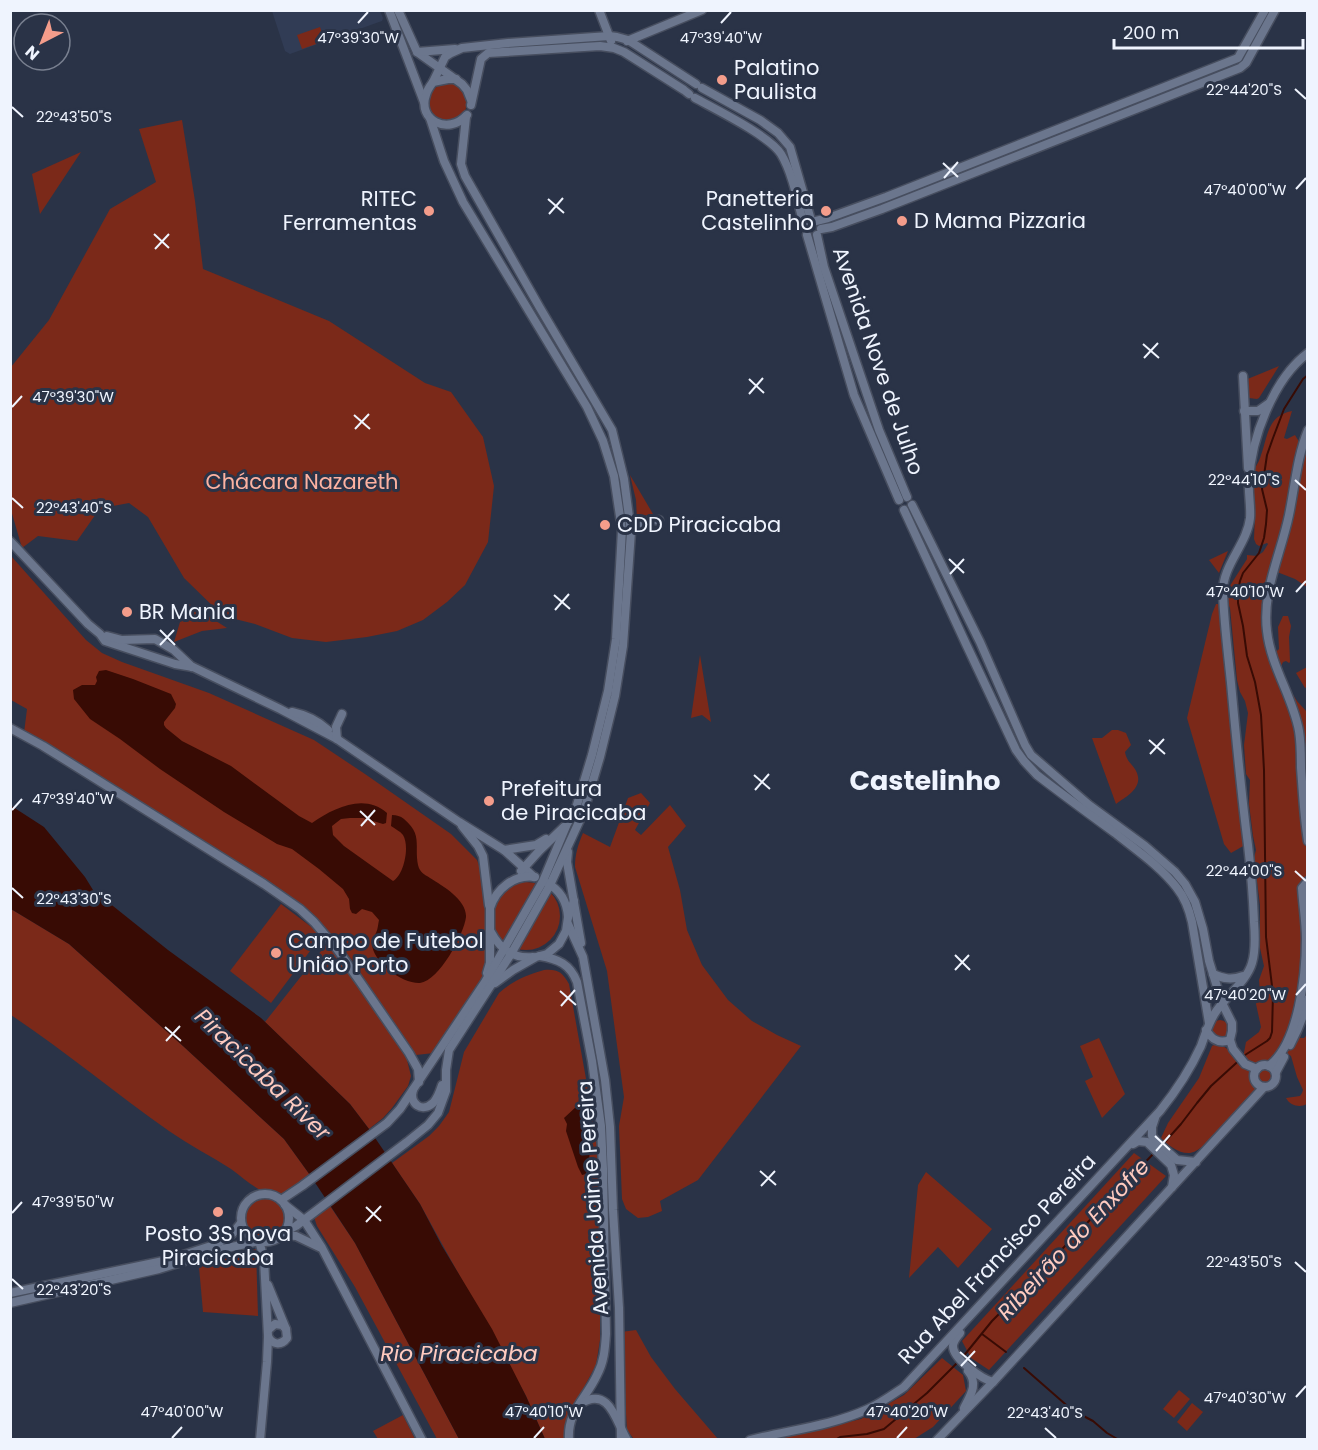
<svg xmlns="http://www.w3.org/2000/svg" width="1318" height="1450" font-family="Poppins,sans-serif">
<rect width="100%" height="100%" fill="#2a3347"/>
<!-- built -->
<polygon fill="#313c55" points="272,11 380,11 383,18 382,21 379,22 290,54 285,51"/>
<!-- green -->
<g fill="#7b2919">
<polygon points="320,27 325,41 302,49 297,35"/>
<circle cx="448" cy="102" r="19"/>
<polygon points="182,120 195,201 203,269 329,321 425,383 451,392 483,437 494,486 488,542 465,585 447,602 423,620 397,631 367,637 326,642 292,638 255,624 223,616 184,578 148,517 129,503 113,506 98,511 77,541 38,536 22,548 11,510 11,367 49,320 110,209 156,182 139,129"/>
<polygon points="81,152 40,214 32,174"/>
<polygon points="1279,366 1259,398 1257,399 1249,398 1245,380"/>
<path d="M1292,411L1284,438L1287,439L1295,435L1298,440L1303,456L1307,444V587L1295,579L1277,572L1265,592L1271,643L1277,651L1279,649L1278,627L1283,616H1288L1291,626L1289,637L1290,662L1289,663L1286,661L1283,662L1276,677L1277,683L1290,690L1297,701L1306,711L1307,706L1308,881L1306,888L1308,1013L1300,1038H1304L1306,1036L1307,1028V1104C1300,1108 1290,1106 1286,1098L1300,1096L1302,1093L1303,1090L1297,1077L1291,1056L1286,1053L1254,1068L1257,1077L1258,1072L1262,1068L1270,1069C1276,1076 1273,1084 1264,1084L1257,1079C1257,1088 1251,1102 1245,1109C1239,1119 1227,1123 1219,1129C1210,1137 1202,1151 1190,1153C1179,1154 1168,1145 1161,1138L1168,1123L1199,1078L1212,1046L1216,1044H1220L1239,1057L1243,1058L1246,1042L1259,1032L1261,1027L1256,1004L1260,992L1259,980L1264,966L1260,948V905L1254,858L1256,850L1253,836L1249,804L1250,780L1246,774L1244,745L1248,713L1245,701L1240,692L1237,680L1230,608L1224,595L1247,559V555L1257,556L1263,552L1268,544L1267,543L1259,546L1256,544L1254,539L1255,515L1253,512L1255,506L1254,496L1253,494L1254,492C1254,485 1253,475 1255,468C1257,464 1260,460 1261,455C1268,436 1267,416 1292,411Z"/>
<polygon points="630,475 653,514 643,516 637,521 636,500"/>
<polygon points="1228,551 1219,573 1209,560"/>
<polygon points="11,556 86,640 102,653 122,662 209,693 314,740 365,774 451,834 477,860 483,876 485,901 487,962 483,979 434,1053 416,1055 412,1051 352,960 330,933 305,909 282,891 24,733 27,709 11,700"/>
<polygon points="186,602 227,628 202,631 174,642"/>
<polygon points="1216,604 1222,604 1245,845 1231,853 1224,844 1187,718 1212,614"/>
<polygon points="700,655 711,722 702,715 691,718"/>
<polygon points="1307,667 1307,687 1305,688 1296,673"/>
<path d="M1112,730H1118L1126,733L1131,745L1125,752C1127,763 1134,765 1137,773C1143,788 1126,797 1116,804L1092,738H1102Z"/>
<path d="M641,793L650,803L635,830L641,835L670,805L686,826L668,847L680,890L687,930L702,965L728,1000L752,1021L777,1035L801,1046L698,1180L660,1201L662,1211L648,1217L638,1218L626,1209L622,1199L619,1126L624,1097L607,971L575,867C575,854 578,845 583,833L610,847L628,798Z"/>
<circle cx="526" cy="916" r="34"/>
<polygon points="281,904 322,935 271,1003 230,971"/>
<path d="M11,909L69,944L183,1046L284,1139L310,1175L283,1196C260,1195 249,1182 231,1169C211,1156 189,1145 169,1131C115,1093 65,1051 11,1015Z"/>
<polygon points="329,941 405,1052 411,1076 408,1086 392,1108 383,1118 369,1129 350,1104 265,1022"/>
<path d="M544,970C558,969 562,972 569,984L590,1101L598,1155L600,1286V1340L596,1365L568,1417L567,1439H545L526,1396L420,1204L392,1163L429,1136L439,1126L449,1112L464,1052L499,993C512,981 527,975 544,970Z"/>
<circle cx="1220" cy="1029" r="9"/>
<polygon points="1099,1038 1125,1094 1102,1118 1085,1081 1093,1077 1080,1046"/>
<polygon points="1134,1153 1166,1176 989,1370 971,1358 962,1341"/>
<polygon points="926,1172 992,1229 958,1268 938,1247 909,1278 918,1185"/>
<circle cx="266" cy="1220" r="21"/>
<polygon points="330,1206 355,1243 459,1439 437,1439 355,1287 317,1226 314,1217"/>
<polygon points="256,1249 258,1316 203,1312 199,1267"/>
<polygon points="636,1330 651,1357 675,1389 718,1439 638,1440 633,1438 627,1430 621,1332"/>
<polygon points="942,1358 963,1375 966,1391 933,1427 914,1439 774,1440 861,1419 904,1395"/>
<polygon points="1179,1390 1190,1399 1174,1418 1163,1409"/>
<polygon points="1192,1403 1203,1412 1187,1431 1177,1422"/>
<polygon points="403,1415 415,1439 378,1439 373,1431"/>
</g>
<!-- water -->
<g fill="#380b04">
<path d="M106,670L133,679L171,694L176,704L175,708L164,722V725L166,728L182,741L231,766L299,816L312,823C334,808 364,793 387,813L386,823L383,824L363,818H350L341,819L332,826L333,835L344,846L393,881C404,875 410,846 403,835C400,831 395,829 391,826L392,815C397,815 400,816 404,819C423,835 414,845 418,865C420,873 424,874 430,878C443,886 467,900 466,917C464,934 439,981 420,983C402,984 370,961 372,941C372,939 375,935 376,933C378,929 378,924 379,920L372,912L362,909L356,914L352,913L350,909L349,899L343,889L319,869L292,849L277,844L224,812L160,769L120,739L90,719L74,699L73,690L82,685H95L97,681L96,677L99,671Z"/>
<polygon points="10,805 44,827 85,877 93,890 168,950 261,1018 350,1104 369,1129 420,1204 442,1246 492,1329 526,1396 545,1439 459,1439 355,1243 310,1175 284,1139 183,1046 69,944 11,909"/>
<path d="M578,1105L583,1106C589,1124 593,1156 586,1174L582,1175L578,1167L566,1131L567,1124L564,1118Z"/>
</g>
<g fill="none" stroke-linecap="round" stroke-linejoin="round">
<!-- stream -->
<g stroke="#380b04" stroke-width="2">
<polyline points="1163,1144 1181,1124 1197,1103 1211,1086 1245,1055 1267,1041 1270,1038 1272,1032 1273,994 1266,937 1264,770 1261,715 1255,682 1247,656 1243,626 1238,603 1238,592 1240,581 1243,573 1259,553 1264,538 1266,524 1267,510 1262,489 1267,455 1273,438 1284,409 1303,379 1308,375"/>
<polyline points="982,1334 1006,1352"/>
<polyline points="962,1358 992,1321 1022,1291 1155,1152"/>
<polyline points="1024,1368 1072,1410 1093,1421 1107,1433 1119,1440"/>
<polyline points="835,1440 840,1437 867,1434 884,1429 927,1393 958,1362"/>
</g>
<!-- secondary casing -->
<g stroke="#474e5f" stroke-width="11">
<g id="secondary">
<polyline points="389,10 424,102"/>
<polyline points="398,10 417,52 462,84 467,90 471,100"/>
<polyline points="599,10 611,41"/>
<polyline points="627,41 702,10"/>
<polyline points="417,52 455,49"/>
<path d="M456,79H448L433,82C430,86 427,90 426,95C417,120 448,136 467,115"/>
<polyline points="433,82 445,57 451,53 462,48 508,43 609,36 617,37 628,40 696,84"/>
<polyline points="702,88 760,120 778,133 790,147 811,220"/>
<path d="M695,98C715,109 770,136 781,154C793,174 798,203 804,226"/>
<polyline points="471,105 481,59 488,53 600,46 614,48 624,52 684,90 689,94"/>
<polyline points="816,221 828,218 886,197 1238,58 1265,10"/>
<polyline points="821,229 832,227 882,209 1240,68 1246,63 1275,10"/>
<polyline points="807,235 854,395 899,500"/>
<polyline points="817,235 824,267 879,430 907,497"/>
<polyline points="1243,376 1248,468"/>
<polyline points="1244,411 1258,411 1268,404"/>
<path d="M1308,430C1297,457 1295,486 1289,515C1281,554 1262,590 1267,631C1271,667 1293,697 1299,731C1301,743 1301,756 1301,768C1303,793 1304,817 1308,841"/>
<polyline points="912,505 980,642 1025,745 1031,755 1089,805 1145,846 1175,872 1185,884 1195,902 1203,929 1209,961 1222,1003 1232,1023 1232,1031 1230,1040 1233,1049 1245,1064 1257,1069"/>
<path d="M904,510L966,644L1016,750L1024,761L1037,775C1063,795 1089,814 1115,833C1136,850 1160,866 1177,888C1185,898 1189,909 1192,922L1209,1023"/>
<path d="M631,532C639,522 647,520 659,520"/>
<polyline points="10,541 88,624 100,634 105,641 175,664 193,667 280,709 337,739 459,822 504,850 534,877"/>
<polyline points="107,636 122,640 155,639 174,650 192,667"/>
<path d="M292,712C306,715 317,720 328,730"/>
<polyline points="10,728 43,746 264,884 300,909 314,922 337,949 361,983 409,1053 418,1069 419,1082"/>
<polyline points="337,739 336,727 342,714"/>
<polyline points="462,826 478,846 483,856 489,905"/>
<polyline points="504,850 536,845 546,839"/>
<polyline points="568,852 567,862 581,943"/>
<polyline points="521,871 540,850 564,827"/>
<path d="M547,883C560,890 567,902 568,917"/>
<polyline points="568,924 583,957 605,1080 610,1127 613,1210 619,1308 621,1440"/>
<path d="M491,932C500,949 514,959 533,957"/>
<path d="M540,956C558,959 570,964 577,982L592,1061L601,1126L603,1169L606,1334C605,1349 604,1362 597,1375C586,1399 567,1411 569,1440"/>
<path d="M487,973L490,963V908C496,889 514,874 535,877"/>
<path d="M1213,974C1224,979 1232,980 1243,976"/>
<polyline points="495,983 513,970 536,957 547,954 559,944 566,931 568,917 574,901"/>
<path d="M1206,1030C1212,1040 1219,1044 1230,1040"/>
<path d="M1290,1045C1298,1030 1304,1016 1308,999"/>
<circle cx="1265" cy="1076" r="11"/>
<path d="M1269,1066C1299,1043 1306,974 1306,939C1306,922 1303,905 1302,888L1308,881"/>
<polyline points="1276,1072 1284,1057"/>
<path d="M413,1090C409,1104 422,1113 433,1103C438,1098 440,1091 442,1085"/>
<polyline points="1155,1118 1152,1127 1152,1136 1157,1142 1177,1160 1196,1162"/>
<polyline points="1133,1144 1138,1141 1147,1142 1171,1165 1174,1175 1172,1187"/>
<circle cx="265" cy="1218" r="24"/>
<polyline points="281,1200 302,1186 387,1123 400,1109 485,982 543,881 567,824 576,808 592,755 608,691 616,639 622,530 614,476 603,441 587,407 463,202 444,161 430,118"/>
<polyline points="285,1205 304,1220 322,1248 422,1440"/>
<polyline points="284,1232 296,1226 407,1142 428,1125 438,1113 446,1091 446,1070 449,1050 511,954 550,885 584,811 600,757 615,696 623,646 631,532 624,479 612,430 540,308 465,176 461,164 466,117"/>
<polyline points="281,1235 296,1236 319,1247"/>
<path d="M259,1241L264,1259L268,1336C272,1345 281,1346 287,1338L286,1329L282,1325L275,1324L268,1330"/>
<polyline points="268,1285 286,1329"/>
<polyline points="10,1293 168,1260 211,1246 226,1239 233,1233 241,1223"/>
<polyline points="10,1303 159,1269 223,1249 259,1241"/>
<path d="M960,1333C957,1337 953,1341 953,1346C953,1359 982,1379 993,1382"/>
<path d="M580,1404C610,1385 616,1422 627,1440"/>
<path d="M964,1408C970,1396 979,1384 968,1371"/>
<polyline points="260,1440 267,1362 268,1337"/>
<path d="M750,1440C789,1430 831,1426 868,1409C881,1403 892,1395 904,1387L1160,1111C1176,1091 1190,1070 1201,1046C1205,1035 1208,1024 1215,1013C1225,997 1247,981 1252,963C1256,950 1255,935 1254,922C1253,896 1251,871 1248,845C1241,792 1236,737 1231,683C1228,653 1224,623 1223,593C1222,565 1247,545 1250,518C1251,506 1248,493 1249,481C1251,439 1273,379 1308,353"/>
<polyline points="937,1440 993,1382 1264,1087"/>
</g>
</g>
<!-- secondary -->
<use href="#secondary" stroke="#6b768d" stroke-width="8"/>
</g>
<!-- ticks -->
<path fill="none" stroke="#eff4fe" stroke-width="2" d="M358,23L368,12M721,23L731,12M1295,89L1306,99M12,107L23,117M943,163L958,177M944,178L958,162M1296,189L1306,178M548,199L564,213M549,214L563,198M154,234L169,248M155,249L169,234M1143,344L1159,358M1144,358L1158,343M749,379L764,393M749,394L763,378M12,407L22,396M354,415L370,429M355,429L369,414M1295,480L1306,490M12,498L23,508M949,559L964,573M950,574L964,559M1296,592L1306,581M554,595L570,609M555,610L569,594M160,630L175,645M160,645L174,630M1149,740L1165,754M1150,754L1164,739M754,775L770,789M755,790L769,774M12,810L22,799M360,811L375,825M361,826L375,810M1295,871L1306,881M12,888L23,898M955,955L970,970M955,970L969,955M560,991L576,1005M1296,995L1306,984M561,1006L575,990M165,1027L181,1041M166,1041L180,1026M1155,1136L1170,1150M1156,1151L1170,1135M760,1171L776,1185M761,1186L775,1171M366,1207L381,1221M12,1213L22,1202M366,1222L381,1206M1295,1262L1306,1272M12,1279L23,1289M960,1352L976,1366M961,1366L975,1351M1296,1397L1306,1386M1045,1428L1056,1438M172,1438L182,1427M534,1438L544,1427M897,1438L907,1427"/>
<!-- markers -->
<g fill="#f49d8b" stroke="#2a3347" stroke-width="2">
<circle cx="722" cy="80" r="6"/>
<circle cx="429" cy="211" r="6"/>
<circle cx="826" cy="211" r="6"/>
<circle cx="902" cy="221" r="6"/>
<circle cx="605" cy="525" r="6"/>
<circle cx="127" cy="612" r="6"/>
<circle cx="489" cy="801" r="6"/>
<circle cx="276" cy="953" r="6"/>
<circle cx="218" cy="1212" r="6"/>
</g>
<g text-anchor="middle" stroke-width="6" stroke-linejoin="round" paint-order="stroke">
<!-- poi labels -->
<g font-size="21" fill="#eff4fe" stroke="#2a3347" text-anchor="start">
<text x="734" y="75">Palatino<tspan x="734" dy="24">Paulista</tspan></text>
<text x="417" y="206" text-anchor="end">RITEC<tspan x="417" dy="24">Ferramentas</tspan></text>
<text x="814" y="206" text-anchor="end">Panetteria<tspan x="814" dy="24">Castelinho</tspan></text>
<text x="914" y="228">D Mama Pizzaria</text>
<text x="617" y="532">CDD Piracicaba</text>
<text x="139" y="619">BR Mania</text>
<text x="501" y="796">Prefeitura<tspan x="501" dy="24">de Piracicaba</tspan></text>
<text x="288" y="948">Campo de Futebol<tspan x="288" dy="24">União Porto</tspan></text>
<text x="218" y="1241" text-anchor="middle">Posto 3S nova<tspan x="218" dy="24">Piracicaba</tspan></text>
</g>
<!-- street labels -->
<g font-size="21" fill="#eff4fe" stroke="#2a3347">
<text transform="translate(878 361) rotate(71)" y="7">Avenida Nove de Julho</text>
<text transform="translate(593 1198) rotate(-94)" y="7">Avenida Jaime Pereira</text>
<text transform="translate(997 1259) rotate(-47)" y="7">Rua Abel Francisco Pereira</text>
</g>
<!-- park labels -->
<g font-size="21" fill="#fdb2a1" stroke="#2a3347">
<text x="302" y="489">Chácara Nazareth</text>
</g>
<!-- water labels -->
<g font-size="22" font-style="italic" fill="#ffcbc0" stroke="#2a3347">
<text transform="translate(263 1074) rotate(44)" y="8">Piracicaba River</text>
<text transform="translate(1073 1239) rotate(-47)" y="8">Ribeirão do Enxofre</text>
<text x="459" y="1361">Rio Piracicaba</text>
</g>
<!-- district labels -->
<g font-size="27" font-weight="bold" fill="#eff4fe" stroke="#2a3347">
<text x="925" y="790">Castelinho</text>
</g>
</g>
<g font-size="15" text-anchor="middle" fill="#eff4fe" stroke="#2a3347" stroke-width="6" stroke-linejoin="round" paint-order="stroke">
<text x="358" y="43">47°39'30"W</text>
<text x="721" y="43">47°39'40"W</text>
<text x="1244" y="95">22°44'20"S</text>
<text x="74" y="122">22°43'50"S</text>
<text x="1245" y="195">47°40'00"W</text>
<text x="73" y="402">47°39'30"W</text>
<text x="1244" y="485">22°44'10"S</text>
<text x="74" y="513">22°43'40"S</text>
<text x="1245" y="597">47°40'10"W</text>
<text x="73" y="804">47°39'40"W</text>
<text x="1244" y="876">22°44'00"S</text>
<text x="74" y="904">22°43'30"S</text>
<text x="1245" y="1000">47°40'20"W</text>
<text x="73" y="1207">47°39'50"W</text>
<text x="1244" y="1267">22°43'50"S</text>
<text x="74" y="1295">22°43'20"S</text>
<text x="1245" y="1403">47°40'30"W</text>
<text x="182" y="1417">47°40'00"W</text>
<text x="544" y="1417">47°40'10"W</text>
<text x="907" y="1417">47°40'20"W</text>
<text x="1045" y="1418">22°43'40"S</text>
</g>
<!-- border -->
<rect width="1318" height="1450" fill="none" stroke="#eff4fe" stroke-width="24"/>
<!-- north arrow -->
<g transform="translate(42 42) rotate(222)"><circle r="28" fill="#2a3347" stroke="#798090" stroke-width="1.5"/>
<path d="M0-4.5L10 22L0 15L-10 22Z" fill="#f49d8b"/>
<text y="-9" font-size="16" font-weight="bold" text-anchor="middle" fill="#eff4fe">N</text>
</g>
<!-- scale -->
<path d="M1114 39v9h189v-9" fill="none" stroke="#eff4fe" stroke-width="3"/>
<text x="1123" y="39" font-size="18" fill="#eff4fe" stroke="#2a3347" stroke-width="4.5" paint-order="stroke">200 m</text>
</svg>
